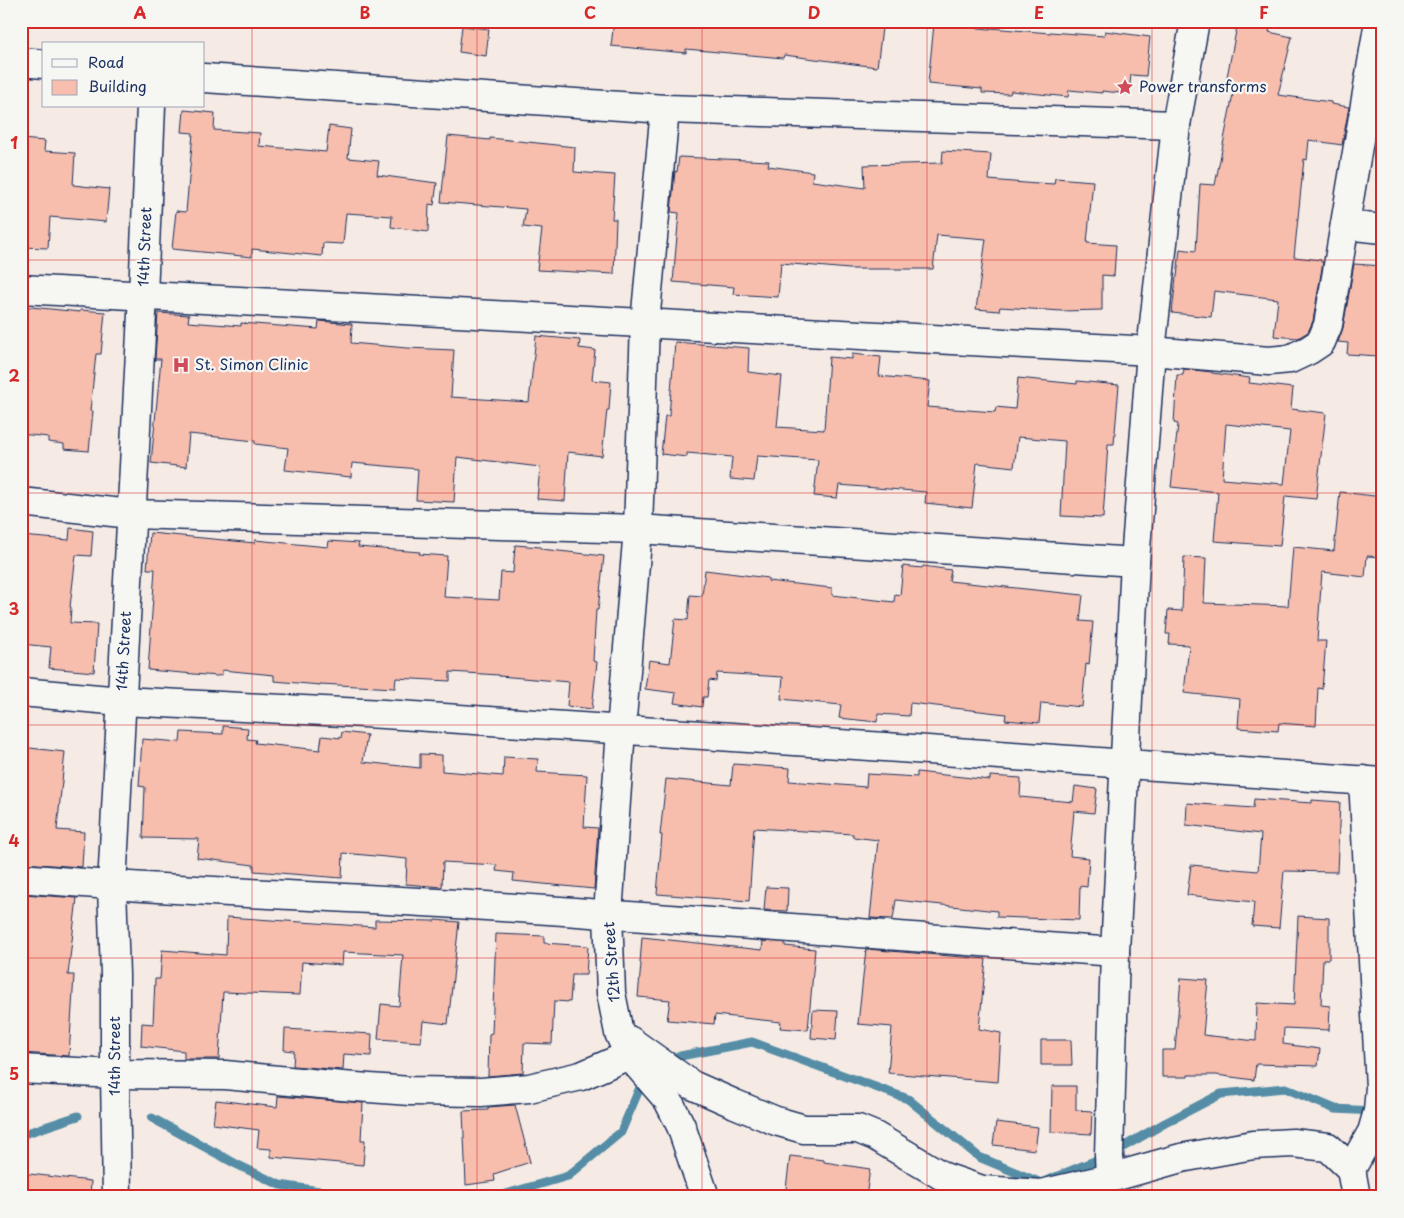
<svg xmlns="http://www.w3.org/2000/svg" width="1404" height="1218" font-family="'Playpen Sans',sans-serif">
<rect width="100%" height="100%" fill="#f6ebe4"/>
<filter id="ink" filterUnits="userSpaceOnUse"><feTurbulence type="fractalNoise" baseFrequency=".02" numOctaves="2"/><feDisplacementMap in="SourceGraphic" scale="10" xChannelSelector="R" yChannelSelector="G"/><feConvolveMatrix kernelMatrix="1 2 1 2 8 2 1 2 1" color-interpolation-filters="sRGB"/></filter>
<g filter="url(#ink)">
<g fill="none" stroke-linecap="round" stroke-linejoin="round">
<!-- stream -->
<g stroke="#558da6" stroke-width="9">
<polyline points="665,1059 752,1042 908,1099 979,1157 1041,1183 1109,1155 1165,1123 1221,1094 1285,1088 1335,1109 1374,1111"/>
<polyline points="152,1118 236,1164 280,1185 359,1197"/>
<polyline points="21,1135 78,1116"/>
<polyline points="496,1197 568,1176 621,1132 644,1078"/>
</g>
</g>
<!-- building -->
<g fill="#f7bead" stroke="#1b2f5e" fill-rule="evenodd">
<polygon points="614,21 883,21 877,67 784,55 783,58 686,49 686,53 611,46"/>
<polygon points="1238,21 1272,21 1269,32 1292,37 1278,95 1331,102 1331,104 1349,107 1342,145 1309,140 1307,160 1304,159 1294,257 1321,260 1321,262 1323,262 1313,321 1308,332 1298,338 1274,336 1278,299 1214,291 1211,317 1172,313 1176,277 1177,277 1180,249 1196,251 1200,184 1215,185 1234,89 1225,87"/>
<polygon points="934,24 990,29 990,28 1050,33 1050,32 1104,36 1105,31 1150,37 1146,76 1131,75 1129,94 1102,91 1102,93 1069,90 1068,97 1011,91 1010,94 982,93 982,89 928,84"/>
<polygon points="462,26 489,29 486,56 459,52"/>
<polygon points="184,110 215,113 214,130 260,133 259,146 326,152 329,126 351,129 348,158 379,161 377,175 437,183 434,205 429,204 428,232 391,227 392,216 346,213 343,244 323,243 322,256 252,249 252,257 172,249 176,211 186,212 193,133 182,132"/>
<polygon points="1380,111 1383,111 1383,150 1373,149"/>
<polygon points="448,136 490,140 490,138 575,147 574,172 615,175 612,219 616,219 614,274 537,270 542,229 523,227 526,209 441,202"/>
<polygon points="21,139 45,141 44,151 75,153 73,185 109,189 106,222 50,217 48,248 21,247"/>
<polygon points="943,151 991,154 989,180 1037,184 1037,183 1054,184 1055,178 1093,181 1087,243 1116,245 1114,276 1102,275 1102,310 1062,311 1000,307 999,311 976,309 986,239 937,235 933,269 849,269 781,263 778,297 733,294 734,287 673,282 679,213 671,212 675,171 677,172 679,157 769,161 768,166 813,172 812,181 865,188 864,165 942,163"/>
<polygon points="1354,264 1383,266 1383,303 1381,303 1378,356 1347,354 1348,343 1338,342 1343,328"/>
<polygon points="21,306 80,312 80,310 105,312 101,354 96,354 90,411 93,411 89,451 64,449 64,444 48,442 48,437 21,434"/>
<polygon points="158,313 189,315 188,322 241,326 241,323 318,329 319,321 352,324 351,343 407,348 454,350 451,397 529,402 536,336 580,340 579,348 595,350 592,380 611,382 609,410 607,410 602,456 568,452 565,501 537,499 540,467 457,457 454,502 416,500 418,469 352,463 351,477 285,470 288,448 255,444 255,441 189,434 186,467 151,463 161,359 155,359"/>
<polygon points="675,342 749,348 748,372 782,376 777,427 824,430 829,357 852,359 852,354 881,357 879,376 930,381 927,407 995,412 996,407 1015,409 1018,378 1077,384 1077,381 1119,385 1114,444 1108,444 1103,518 1061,516 1065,441 1018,437 1014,467 977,463 972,508 925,503 926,492 839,485 837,498 814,496 818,460 757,456 754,481 730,479 732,457 687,453 687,457 661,454 665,416 669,416"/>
<path d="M1184,369L1212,372V373L1250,378L1249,383L1293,388L1291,409L1326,413L1316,499L1285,496L1280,546L1214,541L1218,492L1171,487L1178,424L1174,423L1177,375H1183ZM1226,424L1290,431L1284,484L1222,479Z"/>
<polygon points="1340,492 1383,497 1383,557 1367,556 1365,577 1322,572 1317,641 1326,641 1322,689 1318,688 1316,726 1279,723 1278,731 1238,728 1240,699 1184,693 1189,645 1169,644 1170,634 1166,634 1168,610 1182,611 1184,557 1206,558 1204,603 1288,606 1293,547 1334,551"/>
<polygon points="70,528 93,531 91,556 76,555 70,607 71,607 70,623 97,624 94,672 49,668 51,647 21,644 26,599 21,599 21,536 69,540"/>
<polygon points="150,533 255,543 255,540 328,547 329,541 359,543 358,547 420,552 419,554 447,556 444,597 499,600 501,572 513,573 515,545 541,547 541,549 604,556 598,610 596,610 593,661 597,662 592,709 567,706 569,682 499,676 499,675 450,672 450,681 396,678 395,688 320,684 320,685 274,681 274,675 222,670 222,675 217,676 148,670 155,569 147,569"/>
<polygon points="903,566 922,568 923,566 951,570 949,581 1083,595 1080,621 1093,622 1089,665 1086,664 1082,707 1041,703 1039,723 1005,720 1006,714 910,703 909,716 878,714 877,722 839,718 841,705 781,699 783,677 717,673 716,681 709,680 707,697 703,697 702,707 674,703 676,693 645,689 649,660 670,663 675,619 688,620 690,595 702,596 705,570 768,578 768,581 832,588 832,595 894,602 895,594 900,595"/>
<polygon points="223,726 248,728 247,739 256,740 255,743 320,750 322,736 341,738 342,732 367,735 363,762 420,768 420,754 442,755 442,771 503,776 504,757 538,759 537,772 587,775 584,827 598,828 594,889 513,881 514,873 496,871 497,865 443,862 442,887 406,884 407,859 343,853 342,878 254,871 254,865 197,858 199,839 143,838 145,787 139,786 142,739 180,742 181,732 223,734"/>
<polygon points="21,747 65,752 57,830 84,832 82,867 21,863"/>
<polygon points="733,764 790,768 789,781 866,787 867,774 917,777 917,772 990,780 990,776 1021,778 1020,797 1073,802 1075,786 1097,789 1094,813 1074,811 1070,856 1089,858 1087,887 1080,886 1079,920 997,917 997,911 896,900 893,919 870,918 878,840 853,837 853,834 754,828 749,901 657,894 662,835 660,835 666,779 731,785"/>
<polygon points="1254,799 1312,803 1312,800 1340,802 1337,872 1284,871 1279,928 1252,926 1254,902 1187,895 1191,865 1258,871 1261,834 1186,825 1187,803 1253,808"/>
<polygon points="766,887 788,888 787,911 764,910"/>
<polygon points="23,894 77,898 68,975 74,975 69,1056 21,1053 21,911"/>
<polygon points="1298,916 1329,918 1329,959 1323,959 1321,1005 1330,1006 1329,1030 1284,1028 1283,1044 1320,1049 1318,1066 1256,1064 1254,1080 1216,1075 1188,1075 1188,1077 1162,1077 1162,1050 1175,1050 1181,978 1208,980 1203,1035 1256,1041 1257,1003 1294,1005"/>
<polygon points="227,917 375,927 375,920 435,921 435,920 459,922 448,1024 423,1021 421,1042 378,1039 381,1004 399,1006 403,955 343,952 342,965 302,962 300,995 223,992 219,1059 184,1059 184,1051 141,1046 142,1023 153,1024 155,979 160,979 162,950 226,955"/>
<polygon points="496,934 544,936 544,943 588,946 586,975 572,975 570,1002 554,1001 552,1044 524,1043 523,1073 488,1076 489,1034 492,1033"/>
<polygon points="642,937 762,950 763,941 785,942 785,946 815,949 808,1030 780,1028 781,1022 715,1015 714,1024 667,1020 670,1000 638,997 641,964 640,963"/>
<polygon points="866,949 986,959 979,1029 1001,1033 998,1082 888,1073 892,1027 858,1024"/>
<polygon points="813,1010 838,1011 836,1040 811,1038"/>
<polygon points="285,1029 372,1034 371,1056 344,1054 343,1070 293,1066 294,1051 284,1050"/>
<polygon points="1041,1040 1071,1040 1072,1065 1041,1065"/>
<polygon points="1052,1086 1076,1086 1076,1110 1092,1111 1091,1134 1051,1132"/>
<polygon points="278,1096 363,1103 361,1140 365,1140 363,1165 271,1157 271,1149 257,1148 259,1130 213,1124 216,1100 277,1107"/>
<polygon points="515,1105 530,1162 494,1174 495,1181 466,1185 463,1111 488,1110 488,1107"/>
<polygon points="996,1122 1038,1127 1035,1150 993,1145"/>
<polygon points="790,1156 824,1160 824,1162 870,1169 866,1197 785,1197"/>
<polygon points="21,1173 91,1181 90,1197 21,1197"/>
</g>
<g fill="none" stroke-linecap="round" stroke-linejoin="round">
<!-- minor casing -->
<g stroke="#1b2f5e" stroke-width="31">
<g id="minor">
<polyline points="21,62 44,64"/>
<polyline points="204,78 665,109 1176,125"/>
<polyline points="665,109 645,323 638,529 621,730 608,914 611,993 619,1033 629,1055 668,1100 681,1126 705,1197"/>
<polyline points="1345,225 1383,229"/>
<polyline points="21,289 1151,351 1269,361 1290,359 1309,350 1321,342 1328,325 1379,21"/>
<polyline points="21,502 131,514 638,529 1135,562"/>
<polyline points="21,692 121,701 384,714 885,747 1383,782"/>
<path d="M21,878C166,891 311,895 456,904C676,918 896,935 1115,952"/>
<polyline points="629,1040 692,1085 735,1104 776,1121 804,1129 858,1129 875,1136 944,1177 982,1190 1041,1194 1110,1178 1181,1158 1253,1145 1293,1143 1328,1147 1351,1169 1356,1197"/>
<polyline points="21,1069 115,1074 225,1075 342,1086 410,1091 481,1092 529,1088 581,1076 629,1055"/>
<polyline points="1351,1169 1372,1132 1378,1111 1380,1087 1363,780"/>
<polyline points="1110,1178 1109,1155 1115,952 1135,562 1151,351 1176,125 1195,21"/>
<polyline points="117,1197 115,1074 115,975 112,886 143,295 151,106"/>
</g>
</g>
<!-- minor -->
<use href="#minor" stroke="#f6f6f2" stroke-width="28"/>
</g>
</g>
<!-- grid -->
<path fill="none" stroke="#d62828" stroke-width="1" stroke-opacity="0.55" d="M252,21V1197M477,21V1197M702,21V1197M927,21V1197M1152,21V1197M21,260H1383M21,493H1383M21,725H1383M21,958H1383"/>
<!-- icons -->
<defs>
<g id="sight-bare" transform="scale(1.35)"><path d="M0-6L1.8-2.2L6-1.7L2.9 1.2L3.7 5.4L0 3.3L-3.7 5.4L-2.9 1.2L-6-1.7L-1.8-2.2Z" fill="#d1495b" stroke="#f6f6f2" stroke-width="2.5" paint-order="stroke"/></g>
<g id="hospital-bare" transform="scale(1.35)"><path d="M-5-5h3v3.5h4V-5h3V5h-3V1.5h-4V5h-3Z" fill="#d1495b" stroke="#f6f6f2" stroke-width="2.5" paint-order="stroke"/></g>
</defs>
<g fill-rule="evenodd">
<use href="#sight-bare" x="1125" y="87"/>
<use href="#hospital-bare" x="181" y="365"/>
</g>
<g text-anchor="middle" stroke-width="4.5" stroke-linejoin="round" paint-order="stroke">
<!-- poi labels -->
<g font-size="15" fill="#1b2f5e" stroke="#f6f6f2" text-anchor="start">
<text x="1139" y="92">Power transforms</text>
<text x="195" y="370">St. Simon Clinic</text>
</g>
<!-- street labels -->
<g font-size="15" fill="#1b2f5e" stroke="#f6f6f2">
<text transform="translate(145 247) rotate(-88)" y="5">14th Street</text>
<text transform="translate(124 651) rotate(-87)" y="5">14th Street</text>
<text transform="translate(612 962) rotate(-94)" y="5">12th Street</text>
<text transform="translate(115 1056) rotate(-90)" y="5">14th Street</text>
</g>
</g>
<!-- margin -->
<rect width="1404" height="1218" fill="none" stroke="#f6f6f2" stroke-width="55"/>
<!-- legend -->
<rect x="42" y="42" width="162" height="65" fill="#f6f6f2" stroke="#9ea6b7"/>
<rect x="52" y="59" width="25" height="8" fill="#f6f6f2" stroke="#9ea6b7"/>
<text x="88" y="68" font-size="15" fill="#1b2f5e">Road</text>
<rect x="52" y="80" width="25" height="15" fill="#f7bead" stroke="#9ea6b7"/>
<text x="88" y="92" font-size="15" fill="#1b2f5e">Building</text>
<rect x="28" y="28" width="1348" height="1162" fill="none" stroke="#d62828" stroke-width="2"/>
<g font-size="16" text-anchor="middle" font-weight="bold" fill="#d62828">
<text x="140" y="19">A</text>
<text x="365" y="19">B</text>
<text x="590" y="19">C</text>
<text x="814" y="19">D</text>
<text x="1039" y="19">E</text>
<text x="1264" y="19">F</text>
<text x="14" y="149">1</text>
<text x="14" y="382">2</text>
<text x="14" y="615">3</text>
<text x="14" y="847">4</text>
<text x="14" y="1080">5</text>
</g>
</svg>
